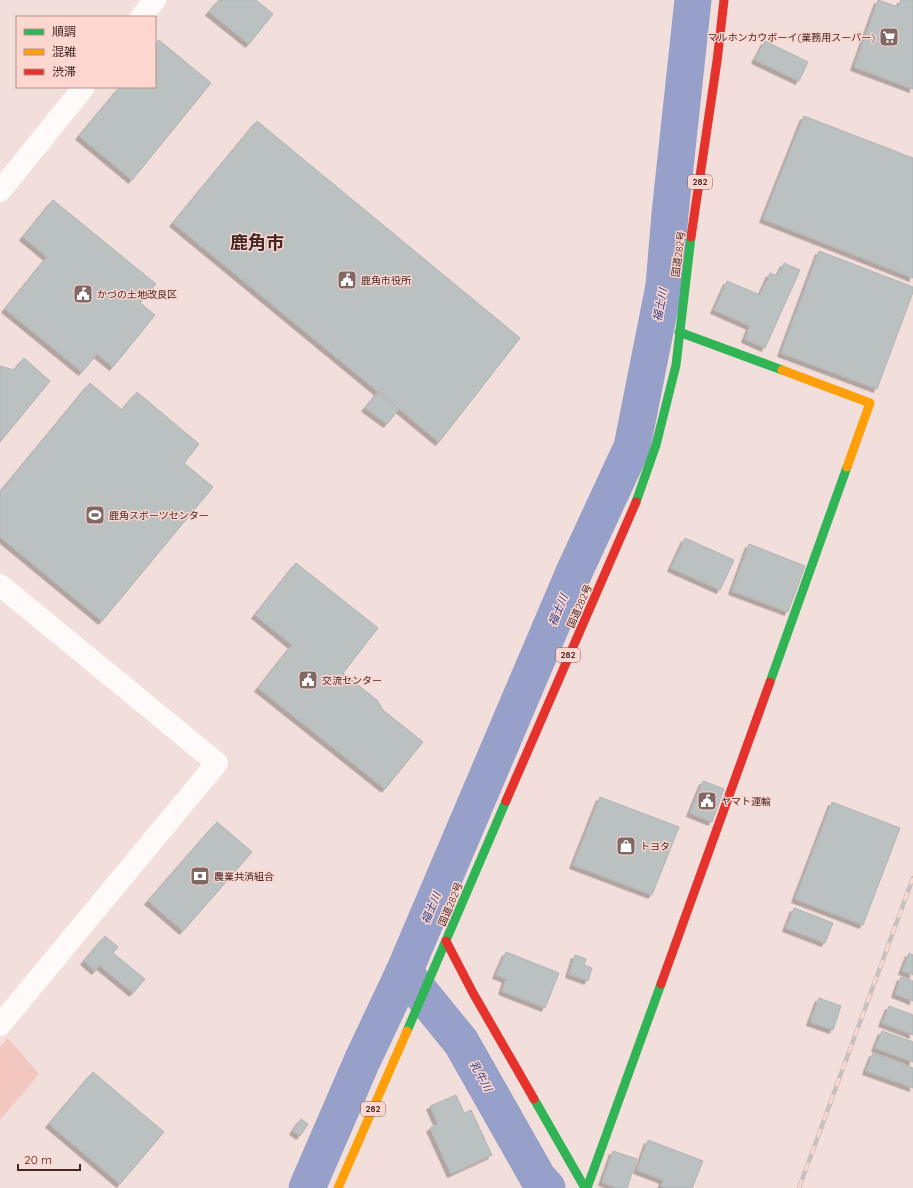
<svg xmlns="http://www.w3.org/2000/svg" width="913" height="1188" font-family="Quicksand,'Noto Sans JP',sans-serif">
<defs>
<filter id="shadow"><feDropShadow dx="-3.5" dy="3.5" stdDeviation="0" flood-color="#0004"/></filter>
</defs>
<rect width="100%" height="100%" fill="#f2deda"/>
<!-- green -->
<polygon fill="#f1c7c0" points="8,1038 39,1074 0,1120 0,1047"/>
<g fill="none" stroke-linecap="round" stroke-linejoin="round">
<!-- river -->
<g stroke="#97a0c9" stroke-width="37">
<polyline points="404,972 461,1042 538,1178 547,1188"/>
<polyline points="307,1188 362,1061 404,972 575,570 632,447 664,286 670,214 693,0"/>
</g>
</g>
<!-- building -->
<g fill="#bbc0c0" stroke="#afb4b4" filter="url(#shadow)">
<polygon points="219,0 256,0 273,14 249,44 209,12"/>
<polygon points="878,0 898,7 901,0 913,0 913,89 854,67"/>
<polygon points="159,40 211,83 132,180 79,136 120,87 155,87 155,45"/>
<polygon points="765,41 808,62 799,81 755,60"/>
<polygon points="804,116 913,158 913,278 763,219"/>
<polygon points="257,121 520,338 439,442 173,223"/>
<polygon points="53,200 156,284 140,303 155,315 113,367 97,354 82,372 5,309 47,257 23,237"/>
<polygon points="819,251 913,287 913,292 877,389 781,353"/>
<polygon points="784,263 800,270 765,348 745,339 750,326 714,310 727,281 760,295 770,273 777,276"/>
<polygon points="24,358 50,381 0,442 0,366 14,370"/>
<polygon points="90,383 122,410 137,392 199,444 184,463 213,487 102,621 0,537 0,492"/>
<polygon points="379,391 399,409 387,424 365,408"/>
<polygon points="685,538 734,560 720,590 671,568"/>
<polygon points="749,544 805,566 788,612 732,591"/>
<polygon points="296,563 378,628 343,673 377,700 383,710 423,742 385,789 258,688 292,645 255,615"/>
<polygon points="703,781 724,789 712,822 690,813"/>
<polygon points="600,797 679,827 652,895 573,865"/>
<polygon points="832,802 900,828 863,925 795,899"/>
<polygon points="217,822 252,852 183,931 148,901"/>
<polygon points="794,908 833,923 825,943 786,928"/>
<polygon points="105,936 118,947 113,953 145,979 133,993 100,966 95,971 84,961"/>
<polygon points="506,952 559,973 545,1008 502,991 506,979 496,975"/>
<polygon points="909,953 913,955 913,975 902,971"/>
<polygon points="575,955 586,959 584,965 592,968 588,981 569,974"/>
<polygon points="901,977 913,981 913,1001 895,994"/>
<polygon points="819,998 841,1006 833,1030 810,1022"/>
<polygon points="889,1006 913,1015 913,1035 882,1023"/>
<polygon points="882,1031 913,1042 913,1062 875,1048"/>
<polygon points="873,1053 913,1068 913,1088 866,1071"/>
<polygon points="93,1072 164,1132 120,1184 49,1124"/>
<polygon points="456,1095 464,1113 471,1110 492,1155 451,1174 430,1128 438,1124 430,1106"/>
<polygon points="301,1119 308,1124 300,1136 293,1131"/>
<polygon points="648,1140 703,1161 692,1188 667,1188 661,1186 663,1180 637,1170"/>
<polygon points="613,1151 637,1159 627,1188 617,1188 602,1182"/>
</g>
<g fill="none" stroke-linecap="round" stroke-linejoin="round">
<!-- street -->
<g stroke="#fdfaf9" stroke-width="22">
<polyline points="141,17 155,0"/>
<polyline points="0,191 84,87"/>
<polyline points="0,585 217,763 0,1025"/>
</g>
<!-- fast -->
<g stroke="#30b455" stroke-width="9">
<polyline points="679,332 782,370"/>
<polyline points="636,502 656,445 676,365 691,237"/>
<polyline points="770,682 847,467"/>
<polyline points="407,1031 506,801"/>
<polyline points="534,1099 585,1188"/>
<polyline points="587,1188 661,984"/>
</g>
<!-- slow -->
<g stroke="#ff9f0a" stroke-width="9">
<polyline points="782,370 870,403 847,467"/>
<polyline points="338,1188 407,1031"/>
</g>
<!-- jam -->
<g stroke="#e5322d" stroke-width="9">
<polyline points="691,237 717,61 724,0"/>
<polyline points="506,801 636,502"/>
<polyline points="446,941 473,993 534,1099"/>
<polyline points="661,984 770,682"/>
</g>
<!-- rail casing -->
<g stroke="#c7c0bf" stroke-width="4.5">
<polyline id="rail" points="799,1188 913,878"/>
</g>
<!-- rail -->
<use href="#rail" stroke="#fdd6d0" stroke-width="3" stroke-dasharray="9" stroke-linecap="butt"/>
</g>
<!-- icons -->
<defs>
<g id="supermarket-square" transform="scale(1)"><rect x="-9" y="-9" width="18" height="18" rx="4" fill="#806865" stroke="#fdd6d0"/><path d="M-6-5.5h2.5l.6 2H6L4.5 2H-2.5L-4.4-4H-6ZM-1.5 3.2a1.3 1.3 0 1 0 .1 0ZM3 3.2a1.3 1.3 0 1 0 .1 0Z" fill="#fff"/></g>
<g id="civic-square" transform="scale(1)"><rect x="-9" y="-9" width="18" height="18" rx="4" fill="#806865" stroke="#fdd6d0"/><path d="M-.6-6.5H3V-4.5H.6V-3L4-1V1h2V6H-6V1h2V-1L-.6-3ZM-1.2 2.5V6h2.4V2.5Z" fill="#fff"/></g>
<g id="stadium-square" transform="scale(1)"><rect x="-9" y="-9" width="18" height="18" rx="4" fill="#806865" stroke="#fdd6d0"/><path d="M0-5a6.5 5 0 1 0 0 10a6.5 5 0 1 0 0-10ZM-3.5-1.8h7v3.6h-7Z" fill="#fff"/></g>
<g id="shop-square" transform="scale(1)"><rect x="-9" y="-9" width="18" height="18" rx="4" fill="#806865" stroke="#fdd6d0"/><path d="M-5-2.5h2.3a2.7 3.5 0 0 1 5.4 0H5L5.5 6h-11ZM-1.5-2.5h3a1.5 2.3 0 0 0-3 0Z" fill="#fff"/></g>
<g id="bank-square" transform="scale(1)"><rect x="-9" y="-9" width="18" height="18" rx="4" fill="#806865" stroke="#fdd6d0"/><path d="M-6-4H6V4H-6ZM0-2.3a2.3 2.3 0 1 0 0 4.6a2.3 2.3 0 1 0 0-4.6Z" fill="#fff"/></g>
</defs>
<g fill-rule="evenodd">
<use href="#supermarket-square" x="889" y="37"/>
<use href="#civic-square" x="347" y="280"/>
<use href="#civic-square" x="83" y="294"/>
<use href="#stadium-square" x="95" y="515"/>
<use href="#civic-square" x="308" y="680"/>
<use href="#civic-square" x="707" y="801"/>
<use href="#shop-square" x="626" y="846"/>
<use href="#bank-square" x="200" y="876"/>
</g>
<g text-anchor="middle" stroke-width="3" stroke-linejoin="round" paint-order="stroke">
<!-- shield labels -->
<g fill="#fdd6d0" stroke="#7a5d59" stroke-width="1">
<rect x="688" y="175" width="24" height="14" rx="3"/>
<rect x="556" y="648" width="24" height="14" rx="3"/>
<rect x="361" y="1102" width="24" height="14" rx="3"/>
</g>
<g font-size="9" font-weight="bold" fill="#422926">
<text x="700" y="185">282</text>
<text x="568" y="658">282</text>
<text x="373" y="1112">282</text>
</g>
<!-- poi labels -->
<g font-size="10" fill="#422926" stroke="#fdd6d0" text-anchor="start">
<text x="875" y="41" text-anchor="end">マルホンカウボーイ(業務用スーパー)</text>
<text x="361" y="284">鹿角市役所</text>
<text x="97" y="298">かづの土地改良区</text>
<text x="109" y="519">鹿角スポーツセンター</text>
<text x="322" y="684">交流センター</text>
<text x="721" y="805">ヤマト運輸</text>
<text x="640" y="850">トヨタ</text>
<text x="214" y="880">農業共済組合</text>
</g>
<!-- street labels -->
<g font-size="10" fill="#422926" stroke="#fdd6d0">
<text transform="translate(678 254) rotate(-82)" y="4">国道282号</text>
<text transform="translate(579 606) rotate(-66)" y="4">国道282号</text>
<text transform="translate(450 904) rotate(-67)" y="4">国道282号</text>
</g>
<!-- water labels -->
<g font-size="11" font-style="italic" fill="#283d86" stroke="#fdd6d0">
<text transform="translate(660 305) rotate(-79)" y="4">福士川</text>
<text transform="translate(558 610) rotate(-67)" y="4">福士川</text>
<text transform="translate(431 908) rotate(-67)" y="4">福士川</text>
<text transform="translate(481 1076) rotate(61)" y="4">乳牛川</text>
</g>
<!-- town labels -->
<g font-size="18" font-weight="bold" fill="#422926" stroke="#fdd6d0">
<text x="257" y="249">鹿角市</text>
</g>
</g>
<!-- legend -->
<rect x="16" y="16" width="140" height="72" fill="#fdd6d0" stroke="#b2918c"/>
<rect x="24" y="29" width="20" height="6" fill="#30b455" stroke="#b2918c"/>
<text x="52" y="36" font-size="12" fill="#422926">順調</text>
<rect x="24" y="49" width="20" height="6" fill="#ff9f0a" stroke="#b2918c"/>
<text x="52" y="56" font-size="12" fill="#422926">混雑</text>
<rect x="24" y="69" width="20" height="6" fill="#e5322d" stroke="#b2918c"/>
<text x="52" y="76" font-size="12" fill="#422926">渋滞</text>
<!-- scale -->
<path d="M18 1164v6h62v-6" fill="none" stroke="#422926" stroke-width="2"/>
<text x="24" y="1164" font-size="12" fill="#422926" stroke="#fdd6d0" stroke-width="3" paint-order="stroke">20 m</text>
</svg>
